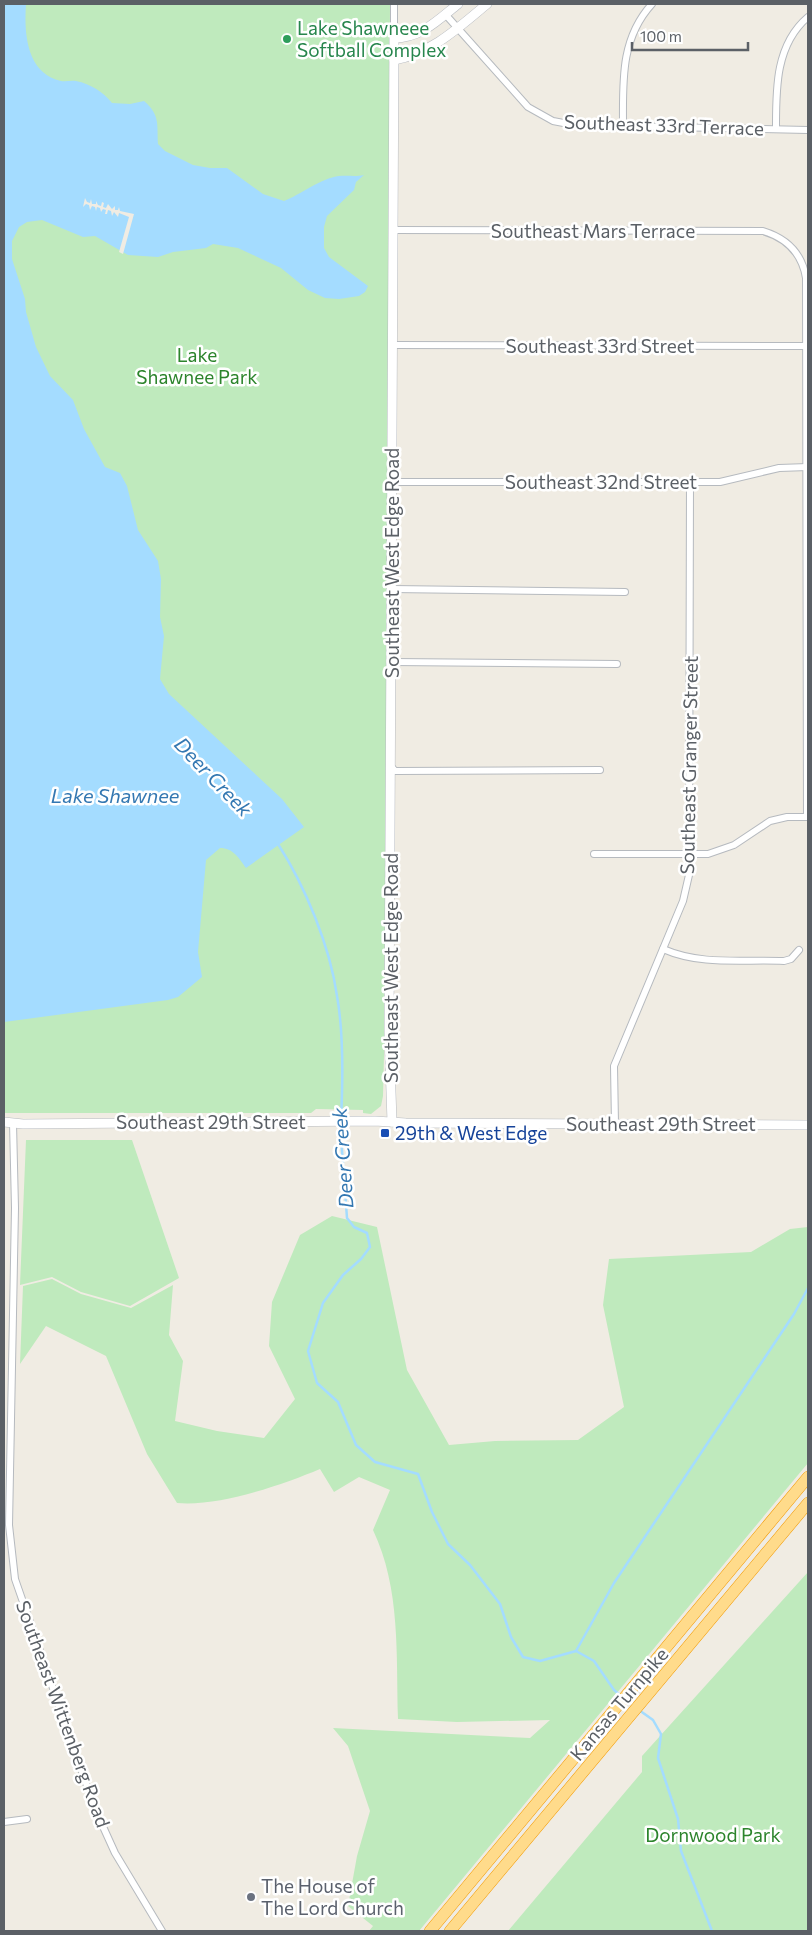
<svg xmlns="http://www.w3.org/2000/svg" width="812" height="1935" font-family="Commissioner,sans-serif">
<rect width="100%" height="100%" fill="#f0ece3"/>
<!-- green -->
<g fill="#bfeabd">
<polygon points="4,4 390,4 386,976 383,1096 381,1106 371,1114 363,1113 363,1110 316,1109 311,1113 4,1113"/>
<polygon points="26,1140 132,1140 179,1278 130,1306 81,1292 52,1277 20,1285"/>
<path d="M332,1216L377,1227L407,1370L449,1445L495,1441L578,1440L624,1407L603,1305L609,1259L751,1252L790,1229L808,1227V1463L419,1931H369L373,1926L348,1906L357,1856L370,1811L348,1746L333,1728L530,1738L550,1720L457,1722L398,1719C396,1655 401,1589 373,1530L390,1490L359,1477L334,1492L320,1469C282,1485 218,1507 177,1503L147,1454L106,1356L46,1326L20,1364L23,1286L52,1279L81,1294L131,1308L173,1285L169,1335L183,1361L175,1421L217,1431L264,1438L295,1399L269,1346L272,1302L300,1235Z"/>
<polygon points="808,1572 808,1931 508,1931 642,1772 642,1756"/>
</g>
<!-- water -->
<path fill="#a4dcff" d="M4,4H26C24,32 26,73 61,81C66,82 71,80 76,81C91,84 103,92 112,103L130,104L144,101C160,115 157,123 158,144L165,151L193,165L210,168H227L263,194L284,201C300,195 321,178 339,176C348,175 355,177 364,175L356,182L354,190L327,216L324,227V248L329,257L368,286L365,292L359,296L339,299L325,298L308,290L281,268L238,248L213,244L206,248L173,252L158,257L128,255L95,236L83,237L42,220L27,222L19,227L12,241V259L25,299L26,312L36,347L50,376L73,400L84,429L105,467L120,473L127,486L138,530L158,561L161,579L160,617L164,636L160,679L169,694L282,799L304,827L246,868C239,858 233,848 220,848L206,860L198,952L202,977L178,997L168,1000L4,1022Z"/>
<!-- pier -->
<polygon fill="#f0ece3" points="85,198 87,202 90,203 91,199 92,204 96,204 96,201 98,205 101,206 102,202 104,203 103,207 106,208 108,204 112,209 115,206 115,210 118,210 119,207 120,211 134,214 123,254 119,252 129,217 119,213 118,217 114,212 112,216 111,211 108,210 107,214 105,214 106,210 103,209 101,212 100,208 97,207 96,211 95,207 92,206 90,210 89,205 86,204 83,207"/>
<g fill="none" stroke-linecap="round" stroke-linejoin="round">
<!-- stream -->
<g stroke="#a4dcff" stroke-width="2.5">
<path d="M278,844C305,886 330,946 337,996C344,1035 343,1079 341,1119"/>
<polyline points="340,1124 347,1218 354,1227 367,1233 370,1247 361,1259 343,1275 323,1303 308,1351 317,1383 338,1402 356,1445 375,1462 418,1474 432,1512 448,1544 470,1565 500,1604 511,1637 523,1657 540,1661 576,1651 594,1661 614,1690 621,1696"/>
<polyline points="576,1651 614,1583 794,1314 808,1288"/>
<polyline points="639,1710 653,1720 661,1734 658,1758 678,1819 681,1851 712,1931"/>
</g>
<!-- street casing -->
<g stroke="#b6babf" stroke-width="8">
<g id="street">
<polyline points="445,14 528,107 553,121 574,125 808,130"/>
<polyline points="394,38 394,4"/>
<path d="M623,127C623,82 620,39 652,4"/>
<path d="M776,129C776,90 775,45 808,17"/>
<path d="M393,230L763,231C786,238 802,253 806,278L807,817"/>
<polyline points="393,345 807,346"/>
<polyline points="393,482 720,482 779,468 808,467"/>
<polyline points="392,589 625,592"/>
<polyline points="392,662 617,664"/>
<polyline points="390,765 395,771 600,770"/>
<polyline points="594,854 708,854 734,845 770,821 787,817 808,817"/>
<path d="M663,949C702,966 743,959 784,961L791,959L799,950"/>
<polyline points="13,1123 15,1208 9,1525 15,1579 95,1809 115,1853 162,1931"/>
<polyline points="615,1124 614,1066 683,901 689,875 690,482"/>
<polyline points="4,1822 27,1819"/>
</g>
</g>
<!-- secondary casing -->
<g stroke="#b7bbc1" stroke-width="10">
<g id="secondary">
<path d="M394,60C432,53 458,28 487,4"/>
<polyline points="4,1122 23,1124 375,1121 406,1123 808,1125"/>
<path d="M392,1122L389,1032L394,38C421,38 438,20 458,4"/>
</g>
</g>
<!-- highway casing -->
<g stroke="#f39a00" stroke-width="12">
<g id="highway">
<polyline points="430,1931 808,1477"/>
<polyline points="450,1931 808,1503"/>
</g>
</g>
<!-- street -->
<use href="#street" stroke="#fff" stroke-width="6"/>
<!-- secondary -->
<use href="#secondary" stroke="#fff" stroke-width="9"/>
<!-- highway -->
<use href="#highway" stroke="#ffdb8b" stroke-width="11"/>
</g>
<!-- markers -->
<circle fill="#2e9e5b" stroke="#fff" stroke-width="2" cx="287" cy="39" r="5"/>
<rect fill="#1a4fb4" stroke="#fff" stroke-width="2" x="380" y="1128" width="10" height="10" rx="2.5"/>
<circle fill="#6b7280" stroke="#fff" stroke-width="2" cx="251" cy="1897" r="5"/>
<g text-anchor="middle" stroke-width="5" stroke-linejoin="round" paint-order="stroke">
<!-- leisure labels -->
<g font-size="19" fill="#27864d" stroke="#fff" text-anchor="start">
<text x="297" y="35">Lake Shawneee<tspan x="297" dy="22">Softball Complex</tspan></text>
</g>
<!-- street labels -->
<g font-size="19" fill="#5b6066" stroke="#fff">
<text transform="translate(664 125) rotate(2)" y="7">Southeast 33rd Terrace</text>
<text x="593" y="238">Southeast Mars Terrace</text>
<text x="600" y="353">Southeast 33rd Street</text>
<text x="601" y="489">Southeast 32nd Street</text>
<text transform="translate(392 563) rotate(-90)" y="7">Southeast West Edge Road</text>
<text transform="translate(689 765) rotate(-89)" y="7">Southeast Granger Street</text>
<text transform="translate(391 968) rotate(-90)" y="7">Southeast West Edge Road</text>
<text x="211" y="1129">Southeast 29th Street</text>
<text x="661" y="1131">Southeast 29th Street</text>
<text transform="translate(619 1704) rotate(-50)" y="7">Kansas Turnpike</text>
<text transform="translate(63 1714) rotate(70)" y="7">Southeast Wittenberg Road</text>
</g>
<!-- park labels -->
<g font-size="19" fill="#2c842c" stroke="#fff">
<text x="197" y="362">Lake<tspan x="197" dy="22">Shawnee Park</tspan></text>
<text x="713" y="1842">Dornwood Park</text>
</g>
<!-- transit labels -->
<g font-size="19" fill="#164399" stroke="#fff" text-anchor="start">
<text x="395" y="1140">29th &amp; West Edge</text>
</g>
<!-- worship labels -->
<g font-size="19" fill="#5b616d" stroke="#fff" text-anchor="start">
<text x="261" y="1893">The House of<tspan x="261" dy="22">The Lord Church</tspan></text>
</g>
<!-- water labels -->
<g font-size="20" font-style="italic" fill="#3478b2" stroke="#fff">
<text transform="translate(213 777) rotate(46)" y="7">Deer Creek</text>
<text x="115" y="803">Lake Shawnee</text>
<text transform="translate(343 1158) rotate(-94)" y="7">Deer Creek</text>
</g>
</g>
<!-- border -->
<rect width="812" height="1935" fill="none" stroke="#5b6066" stroke-width="10"/>
<!-- scale -->
<path d="M632 42v8h116v-8" fill="none" stroke="#5b6066" stroke-width="2.5"/>
<text x="640" y="42" font-size="15" fill="#5b6066" stroke="#ffffff" stroke-width="4" paint-order="stroke">100 m</text>
</svg>
